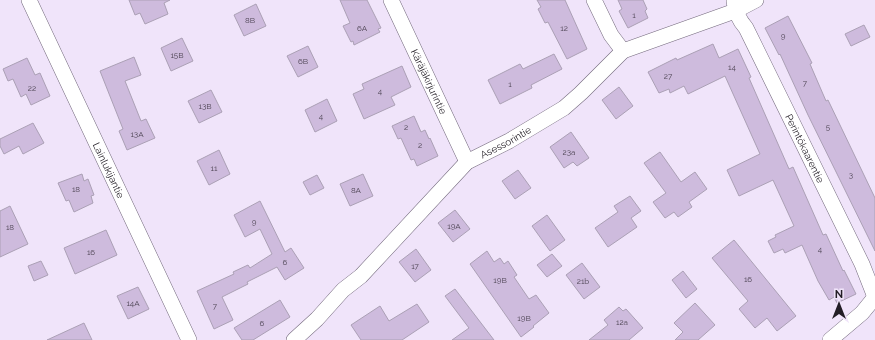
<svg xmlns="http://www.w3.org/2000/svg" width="875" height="340" font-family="Raleway,sans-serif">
<rect width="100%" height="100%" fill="#f0e4fa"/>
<!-- building -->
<g fill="#cebbdd" stroke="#aba0b5">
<polygon points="129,0 170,0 164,3 168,14 145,24 140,13 135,15"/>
<polygon points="340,0 367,0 381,28 378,29 380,32 354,45 353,41 351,42 343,26 350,23"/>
<polygon points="537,0 565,0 587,49 567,59 548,22 545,23 538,9 541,7"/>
<polygon points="618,0 643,0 647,9 645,11 648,18 628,28 619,11 622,9"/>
<polygon points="256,4 266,26 244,36 234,15"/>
<polygon points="788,16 812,63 810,64 826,101 828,100 875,198 875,251 808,115 780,54 779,55 765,28"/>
<polygon points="864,25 870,37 851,46 845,34"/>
<polygon points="182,38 193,61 171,71 161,48"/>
<polygon points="713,44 719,58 738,49 751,77 749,78 789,169 793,167 823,235 826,234 843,271 844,270 856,294 837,303 834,297 829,300 818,281 802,245 785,253 783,249 774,253 768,241 776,237 775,235 794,226 773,180 739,196 727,170 760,154 725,76 688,94 684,86 670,93 669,89 659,93 648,72 676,58 677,60"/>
<polygon points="308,46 318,67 298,77 287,56"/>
<polygon points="554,54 562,69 531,85 532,88 500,104 488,80 520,64 523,69"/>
<polygon points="134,57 141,75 125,81 141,121 146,119 155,138 127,150 119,131 123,129 100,71"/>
<polygon points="27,58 35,75 40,73 50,96 31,105 26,94 21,97 13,79 8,81 3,69"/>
<polygon points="402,66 411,87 391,97 395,105 364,119 353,94 364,89 362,84"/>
<polygon points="619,87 633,106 616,119 602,100"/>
<polygon points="211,90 222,112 199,123 188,101"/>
<polygon points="327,99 337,121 315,132 305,110"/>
<polygon points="414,116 421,132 425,130 429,139 430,138 438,156 417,166 414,159 411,160 401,138 398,139 392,126"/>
<polygon points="33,123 44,143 23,154 19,146 4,154 0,146 0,139"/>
<polygon points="571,132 589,158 577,166 573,162 564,168 550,147"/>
<polygon points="219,150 230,174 209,185 197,161"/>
<polygon points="660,152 681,182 695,172 707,189 689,202 692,207 678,217 674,212 665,218 653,202 666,193 644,163"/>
<polygon points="518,170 531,188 515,199 502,181"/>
<polygon points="82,174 84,181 88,179 94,195 91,196 93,203 74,212 69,200 66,201 58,183"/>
<polygon points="363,174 373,196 350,206 340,184"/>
<polygon points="317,175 324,188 310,195 303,182"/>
<polygon points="630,196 641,211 631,218 637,227 608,247 595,228 618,212 614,206"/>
<polygon points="260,201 285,252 291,248 304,268 285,280 277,267 247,282 248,284 222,297 233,320 214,329 197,291 234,274 233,272 248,265 250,268 272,254 260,229 245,237 234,215"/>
<polygon points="10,206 28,244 0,257 0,211"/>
<polygon points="455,210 470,229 453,242 438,223"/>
<polygon points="547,215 565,240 550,251 532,226"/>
<polygon points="106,230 117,255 75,274 64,248"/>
<polygon points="734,240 796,316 777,331 767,318 755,328 739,309 748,301 712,258"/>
<polygon points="416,249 431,270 415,282 399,262"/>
<polygon points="487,251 494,262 500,258 504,264 508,261 517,275 514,277 529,299 536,295 549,313 533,326 534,327 521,337 470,264"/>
<polygon points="552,254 562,266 547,277 537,265"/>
<polygon points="41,261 48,275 34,281 28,266"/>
<polygon points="582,263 600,287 584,299 566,275"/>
<polygon points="683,271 697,289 686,298 672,280"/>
<polygon points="138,287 149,309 128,319 117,296"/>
<polygon points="455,289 494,340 452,340 469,328 445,296"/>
<polygon points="280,300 290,317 253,340 242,340 234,328"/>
<polygon points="695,303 715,325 698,340 675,340 683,332 674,323"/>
<polygon points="417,304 429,322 402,340 361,340 351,325 380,306 389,321"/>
<polygon points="619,307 623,311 626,309 643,328 629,340 589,340 608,325 604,320"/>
<polygon points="84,323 92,340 47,340"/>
</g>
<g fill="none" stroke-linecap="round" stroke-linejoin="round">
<!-- minor casing -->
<g stroke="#746a7d" stroke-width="16">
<g id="minor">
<path id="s1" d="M29,0L189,340"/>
<path id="s2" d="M391,0L467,162"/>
<polyline points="594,0 611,35 623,51"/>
<path id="s3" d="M734,1C735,12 739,20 746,28L862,264L875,297"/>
<path id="s4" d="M294,340L317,319L343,290L361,276L467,162L509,141L564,108L581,93L623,51L735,11L756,0"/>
<polyline points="830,340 862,313 875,297"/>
</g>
</g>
<!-- minor -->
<use href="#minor" stroke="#fff" stroke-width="15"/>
</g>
<g text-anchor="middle" stroke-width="3.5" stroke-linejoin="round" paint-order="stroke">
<!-- number labels -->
<g font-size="8" fill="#4e4554">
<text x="634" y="18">1</text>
<text x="250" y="23">8B</text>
<text x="362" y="31">6A</text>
<text x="564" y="31">12</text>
<text x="783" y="39">9</text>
<text x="177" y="58">15B</text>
<text x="303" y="64">6B</text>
<text x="732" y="70">14</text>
<text x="668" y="79">27</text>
<text x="805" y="86">7</text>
<text x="510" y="87">1</text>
<text x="32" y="91">22</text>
<text x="380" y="94">4</text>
<text x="205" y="109">13B</text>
<text x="321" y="119">4</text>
<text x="406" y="130">2</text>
<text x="828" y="130">5</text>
<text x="137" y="137">13A</text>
<text x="420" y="148">2</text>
<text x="569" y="155">23a</text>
<text x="214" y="171">11</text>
<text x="851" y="178">3</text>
<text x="76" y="192">18</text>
<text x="356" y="193">8A</text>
<text x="254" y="225">9</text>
<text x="454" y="229">19A</text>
<text x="10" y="230">18</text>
<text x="820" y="252">4</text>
<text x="91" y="255">16</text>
<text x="285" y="265">6</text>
<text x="415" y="269">17</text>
<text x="748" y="282">16</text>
<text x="500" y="283">19B</text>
<text x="583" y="284">21b</text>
<text x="133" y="306">14A</text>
<text x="215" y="309">7</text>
<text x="524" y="321">19B</text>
<text x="622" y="325">12a</text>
<text x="262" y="326">6</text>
</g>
<!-- street labels -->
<g font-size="10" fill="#231e26" stroke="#f0e4fa">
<text dy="4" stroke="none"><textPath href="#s2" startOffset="90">Käräjäkirjurintie</textPath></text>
<text dy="4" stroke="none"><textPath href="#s4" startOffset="292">Asessorintie</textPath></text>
<text dy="4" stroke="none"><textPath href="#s3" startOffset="164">Perintökaarentie</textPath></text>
<text dy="4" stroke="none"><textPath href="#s1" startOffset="188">Lainlukijantie</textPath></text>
</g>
</g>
<!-- north arrow -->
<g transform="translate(839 304)" stroke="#f0e4fa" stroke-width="3" paint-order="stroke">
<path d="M0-3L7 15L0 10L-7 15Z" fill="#231e26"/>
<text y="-6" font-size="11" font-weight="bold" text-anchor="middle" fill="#231e26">N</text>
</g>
</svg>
